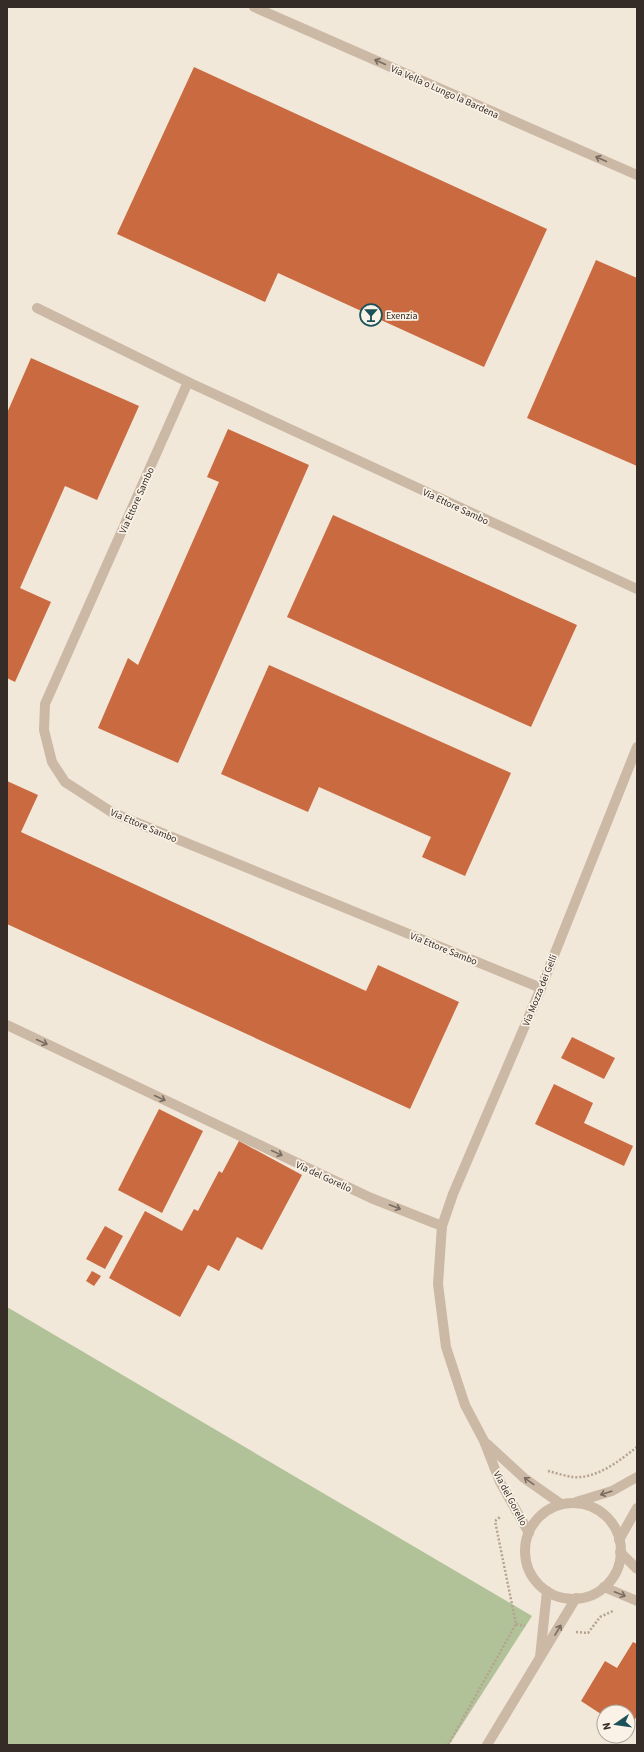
<svg xmlns="http://www.w3.org/2000/svg" width="644" height="1752" font-family="'Source Sans 3',sans-serif">
<rect width="100%" height="100%" fill="#f2e8d9"/>
<!-- green -->
<polygon fill="#b1c299" points="7,1307 532,1616 449,1745 7,1745"/>
<!-- building -->
<g fill="#ca6a40">
<polygon points="194,67 547,229 484,367 278,273 265,302 117,234"/>
<polygon points="596,260 637,278 637,466 527,418"/>
<polygon points="31,358 139,406 97,500 65,486 20,588 51,602 15,682 7,678 7,413"/>
<polygon points="228,429 309,465 178,763 98,728 128,658 138,665 219,482 207,477"/>
<polygon points="333,515 577,625 531,727 287,617"/>
<polygon points="269,665 511,773 465,876 422,857 431,837 319,787 308,812 221,774"/>
<polygon points="7,781 38,795 21,832 366,991 378,965 459,1002 410,1109 7,924"/>
<polygon points="572,1037 615,1058 604,1079 561,1058"/>
<polygon points="554,1084 593,1103 584,1123 633,1146 624,1166 535,1124"/>
<polygon points="159,1109 203,1131 162,1213 118,1190"/>
<polygon points="239,1141 302,1175 262,1250 237,1237 219,1271 208,1265 180,1317 109,1278 145,1211 182,1231 194,1209 198,1211 219,1171 222,1173"/>
<polygon points="105,1226 123,1236 105,1269 86,1259"/>
<polygon points="92,1271 101,1276 94,1286 86,1281"/>
<polygon points="633,1642 637,1644 637,1716 628,1730 628,1712 604,1712 604,1716 581,1701 605,1661 617,1668"/>
</g>
<g fill="none" stroke-linecap="round" stroke-linejoin="round">
<!-- path -->
<g stroke="#b6a38f" stroke-width="2.5" stroke-dasharray="2 2" stroke-linecap="butt">
<path d="M548,1471C556,1473 565,1476 573,1477C597,1479 619,1461 637,1447"/>
<polyline points="516,1624 525,1626"/>
<polyline points="576,1632 588,1633 600,1617 613,1611"/>
<polyline points="448,1745 516,1624 495,1521 500,1517"/>
</g>
<!-- minor -->
<g stroke="#cbb9a5" stroke-width="10">
<polyline points="254,7 637,175"/>
<polyline points="37,308 188,382 637,589"/>
<polyline points="188,382 45,704 44,730 52,762 65,782 113,813 541,988"/>
<polyline points="7,1025 371,1198 442,1226"/>
<polyline points="576,1502 612,1491 637,1477"/>
<circle cx="573" cy="1551" r="48"/>
<polyline points="619,1540 637,1508"/>
<polyline points="540,1657 547,1591"/>
<polyline points="487,1745 576,1598"/>
</g>
<!-- tertiary -->
<g stroke="#cbb9a5" stroke-width="10">
<polyline points="487,1444 524,1478 561,1504"/>
<polyline points="529,1533 500,1482 484,1441 465,1405 446,1347 438,1284 442,1226 453,1194 541,988 637,747"/>
<polyline points="620,1552 637,1569"/>
<polyline points="604,1587 637,1601"/>
</g>
</g>
<!-- one-way arrows -->
<defs><path id="oneway-shaft" d="M-6 0H5M1.5-3L5.5 0L1.5 3" fill="none" stroke-width="1.6" stroke-linecap="round" stroke-linejoin="round"/></defs>
<g stroke="#796b60">
<use href="#oneway-shaft" transform="translate(380 62) rotate(-156)"/>
<use href="#oneway-shaft" transform="translate(601 159) rotate(-156)"/>
<use href="#oneway-shaft" transform="translate(42 1042) rotate(25)"/>
<use href="#oneway-shaft" transform="translate(160 1098) rotate(25)"/>
<use href="#oneway-shaft" transform="translate(277 1153) rotate(25)"/>
<use href="#oneway-shaft" transform="translate(395 1207) rotate(21)"/>
<use href="#oneway-shaft" transform="translate(529 1481) rotate(-144)"/>
<use href="#oneway-shaft" transform="translate(606 1493) rotate(162)"/>
<use href="#oneway-shaft" transform="translate(620 1594) rotate(22)"/>
<use href="#oneway-shaft" transform="translate(558 1630) rotate(-59)"/>
</g>
<!-- icons -->
<defs>
<g id="bar-ring" transform="scale(1.15)"><circle r="9.5" fill="#faf2e6" stroke="#1b5159" stroke-width="1.5"/><path d="M-6-5H6L.8 .8V4.5H3.5V6h-7V4.5H-.8V.8Z" fill="#1b5159"/></g>
</defs>
<g fill-rule="evenodd">
<use href="#bar-ring" x="371" y="315"/>
</g>
<g text-anchor="middle" stroke-width="3.5" stroke-linejoin="round" paint-order="stroke">
<!-- street labels -->
<g font-size="10" fill="#362c27" stroke="#faf2e6">
<text transform="translate(445 91) rotate(24)" y="4">Via Vella o Lungo la Bardena</text>
<text transform="translate(136 500) rotate(-66)" y="4">Via Ettore Sambo</text>
<text transform="translate(456 506) rotate(25)" y="4">Via Ettore Sambo</text>
<text transform="translate(144 825) rotate(23)" y="4">Via Ettore Sambo</text>
<text transform="translate(444 948) rotate(22)" y="4">Via Ettore Sambo</text>
<text transform="translate(539 990) rotate(-68)" y="4">Via Mozza dei Gelli</text>
<text transform="translate(324 1176) rotate(25)" y="4">Via del Gorello</text>
<text transform="translate(511 1498) rotate(62)" y="4">Via del Gorello</text>
</g>
<!-- poi labels -->
<g font-size="10" fill="#362c27" stroke="#faf2e6" text-anchor="start">
<text x="386" y="319">Exenzia</text>
</g>
</g>
<!-- border -->
<rect width="644" height="1752" fill="none" stroke="#362c27" stroke-width="16"/>
<!-- north arrow -->
<g transform="translate(616 1724) rotate(257)"><circle r="19" fill="#faf2e6" stroke="#aca39a"/>
<path d="M0-3L7 15L0 10L-7 15Z" fill="#1b5159"/>
<text y="-6" font-size="11" font-weight="bold" text-anchor="middle" fill="#362c27">N</text>
</g>
</svg>
